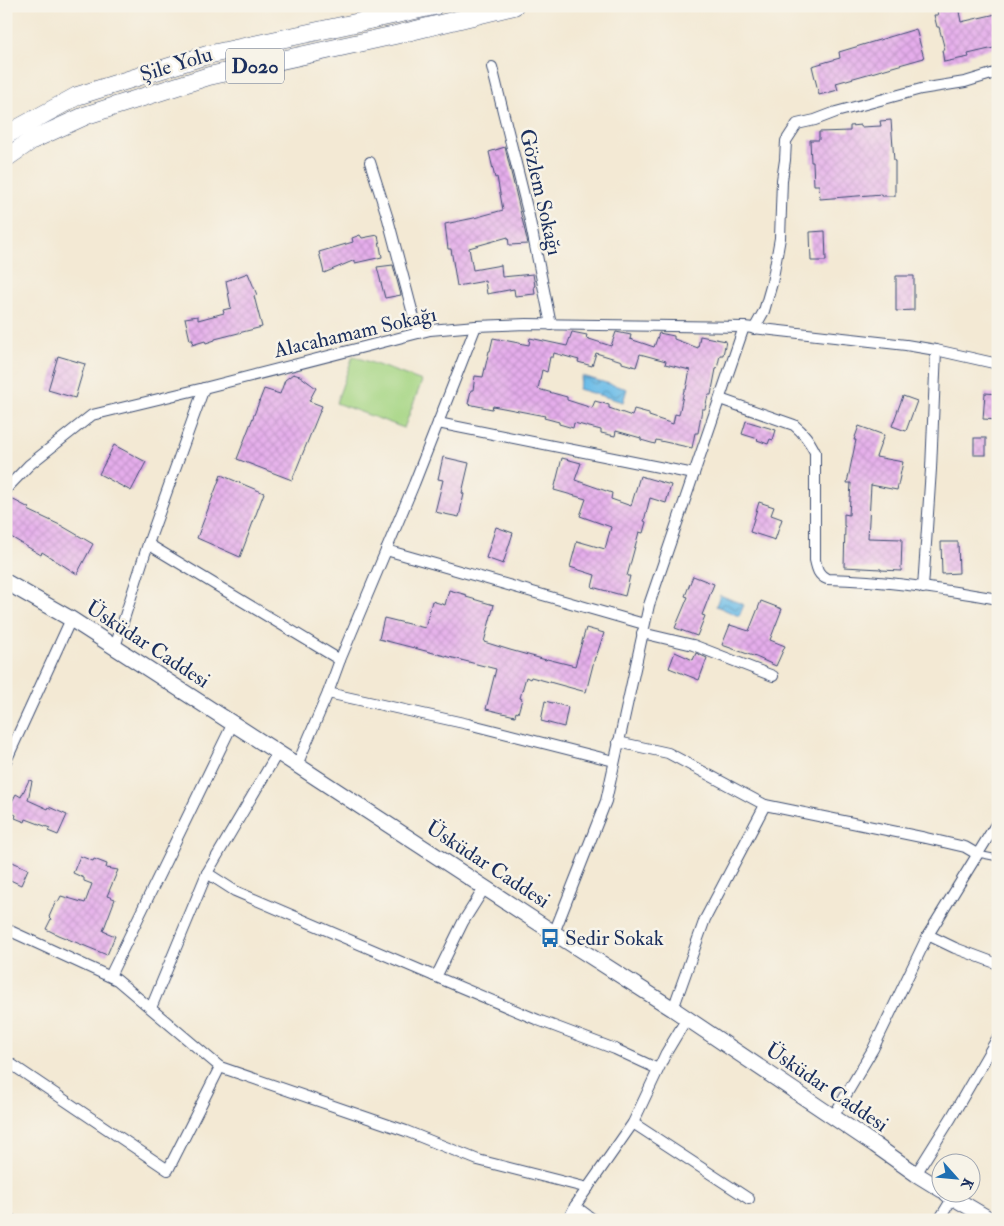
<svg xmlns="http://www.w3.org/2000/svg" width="1004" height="1226" font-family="'IM FELL Double Pica',serif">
<defs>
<pattern id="water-waves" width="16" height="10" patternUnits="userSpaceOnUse" patternTransform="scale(1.25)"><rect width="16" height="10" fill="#6dbde8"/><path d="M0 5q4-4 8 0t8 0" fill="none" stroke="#599abf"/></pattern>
<pattern id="building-cross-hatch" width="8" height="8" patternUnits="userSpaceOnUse" patternTransform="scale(1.25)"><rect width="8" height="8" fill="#e5adeb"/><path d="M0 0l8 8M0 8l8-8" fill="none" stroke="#c495cc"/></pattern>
</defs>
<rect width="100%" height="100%" fill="#f7f3e8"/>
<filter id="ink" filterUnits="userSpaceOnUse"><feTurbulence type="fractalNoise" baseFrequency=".02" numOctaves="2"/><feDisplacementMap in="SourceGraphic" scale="10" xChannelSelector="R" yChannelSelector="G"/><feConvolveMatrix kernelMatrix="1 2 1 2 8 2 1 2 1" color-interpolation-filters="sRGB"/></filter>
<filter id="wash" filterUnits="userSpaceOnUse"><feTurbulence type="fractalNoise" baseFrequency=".0096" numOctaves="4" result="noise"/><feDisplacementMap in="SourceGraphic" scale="20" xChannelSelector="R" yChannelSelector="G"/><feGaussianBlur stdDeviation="1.12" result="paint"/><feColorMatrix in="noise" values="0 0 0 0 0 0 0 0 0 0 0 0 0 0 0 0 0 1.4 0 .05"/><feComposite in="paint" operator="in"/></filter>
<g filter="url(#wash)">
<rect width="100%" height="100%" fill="#f3e9d4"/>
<!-- grass -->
<polygon fill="#a5d583" stroke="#608270" points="353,356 422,381 404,428 336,403"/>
<!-- water -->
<g fill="url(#water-waves)" stroke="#4476a3">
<polygon points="582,376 627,389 623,402 578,389"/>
<polygon points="720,595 744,605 739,616 716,606"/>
</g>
<g id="blocks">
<!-- building -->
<g fill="url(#building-cross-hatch)" fill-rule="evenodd">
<polygon points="936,6 958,6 961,22 996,14 998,21 998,47 968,54 969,57 944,62 942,50 945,50 939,27 937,27 934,15 938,15"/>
<polygon points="916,29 924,58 836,83 838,90 819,95 812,66 840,58 839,52"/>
<polygon points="891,120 894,161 895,161 895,196 882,196 882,194 820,199 819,185 814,185 813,162 811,162 810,140 819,140 819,132 850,131 850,126 861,125 861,127 881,126 880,121"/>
<polygon points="505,147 528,244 509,245 508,237 469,248 473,270 501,265 502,277 533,274 535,286 534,286 535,294 515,296 514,289 487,294 485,281 457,286 451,249 448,249 445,224 474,218 503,210 497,177 495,178 489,152"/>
<polygon points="825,231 826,261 811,261 810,232"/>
<polygon points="360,235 362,238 378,235 382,257 355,263 355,260 324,273 319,252 353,242 352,238"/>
<polygon points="393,265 401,295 385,298 377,267"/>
<polygon points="248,273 257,295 254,296 262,327 215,339 215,340 206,343 205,341 192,345 193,340 190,340 185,318 198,316 198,320 224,313 223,310 231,308 226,281"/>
<polygon points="896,276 914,276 914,310 896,311"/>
<path d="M572,332L587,335L586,338L611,346L616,332L631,335L630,339L654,347L659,333L674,336V339L698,348L700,336L726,341L723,355H720L717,369H716L711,395H708L705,409H702L698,433H695L692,448L656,440L655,444L641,440V438L616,431L615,436L601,433V430L574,423L573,428L559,424V422L544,418L545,416L493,406L492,409L468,404L471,390H473L475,376L483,377L489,351H490L493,338L529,345L530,338L567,346ZM554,353L579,360L578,362L592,366L596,353L622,361V363L636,367L640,354L666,361L665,364L690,370L686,390H684L679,415L675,414L673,424L649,416V413L634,409L632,416L609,408V405L595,401L592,408L567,400V397L538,389L542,370L547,372L550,357H553Z"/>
<polygon points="58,356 85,364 75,398 48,390"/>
<polygon points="293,374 300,376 316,388 309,401 322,406 292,480 237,459 264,389 280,394 285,380"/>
<polygon points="985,393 998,394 998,420 983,419"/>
<polygon points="903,396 917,401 906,431 892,426"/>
<polygon points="746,421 776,430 773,440 770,439 768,444 757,440 758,439 742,434"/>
<polygon points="859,426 884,435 876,457 903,462 897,490 871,485 868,538 902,539 901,571 881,570 881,569 844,567 845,526 844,526 844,514 849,515 851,483 847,483 856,440 854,440"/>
<rect x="974" y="438" width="12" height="17"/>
<polygon points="114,445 146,462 131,491 99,474"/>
<polygon points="443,457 469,463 462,493 464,494 459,517 435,512 443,480 438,479"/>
<polygon points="562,458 581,463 575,480 612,493 611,499 631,506 640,476 671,485 666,503 650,498 644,521 646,522 643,533 639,532 627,576 630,576 625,596 592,587 595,575 570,567 577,541 605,549 611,527 580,516 586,499 554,490"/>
<polygon points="221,475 264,493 240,557 197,538"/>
<polygon points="6,496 29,508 28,510 62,526 93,544 77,574 42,552 41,555 6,534"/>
<polygon points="759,502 774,507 771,515 782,519 775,540 750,532"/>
<polygon points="496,527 513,533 503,564 486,558"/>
<polygon points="941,542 958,542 959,573 942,574"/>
<polygon points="693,576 714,584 702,615 705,616 697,636 675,628 688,597 685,596"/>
<polygon points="449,590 467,595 466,597 494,605 484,642 510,650 546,660 547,659 575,666 586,628 604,633 596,657 595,657 586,692 531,677 530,679 526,677 520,698 522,699 518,713 516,712 515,716 486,709 496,669 379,639 384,618 425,628 432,601 445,605"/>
<polygon points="761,601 782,609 770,640 785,646 776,666 756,657 722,645 730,625 749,631"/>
<polygon points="675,652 693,660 696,653 707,658 699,680 669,668"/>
<polygon points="545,701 568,707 564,727 541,721"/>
<polygon points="29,780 32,781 28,800 48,809 49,807 67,815 58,835 48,831 50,828 26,819 25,822 15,818 16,815 7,811 16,794 21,797"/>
<polygon points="80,856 93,861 94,859 107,864 106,868 118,870 107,896 115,899 103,931 115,936 107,955 58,935 46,929 51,919 49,917 56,901 58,902 61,896 85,903 92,884 84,881 84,878 73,873"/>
<polygon points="6,859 28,869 21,885 6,878"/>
</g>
</g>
</g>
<g filter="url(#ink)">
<use href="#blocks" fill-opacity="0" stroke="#3b4b70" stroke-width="1"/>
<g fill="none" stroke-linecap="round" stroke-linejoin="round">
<!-- service casing -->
<g stroke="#3b4b70" stroke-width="7">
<polyline id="service" points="978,854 998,858"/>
</g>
<!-- minor casing -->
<g stroke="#3b4b70" stroke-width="12">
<g id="minor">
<polyline points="492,67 529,216 551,325"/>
<polyline points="370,162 388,219 418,333"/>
<polyline points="754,329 764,311 772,283 780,238 782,180 785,160 786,141 797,124 815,120 836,112 921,89 965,82 998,72"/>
<polyline points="936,350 998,364"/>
<path d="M720,399L794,425C804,433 809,440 815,452V560C817,569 818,575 827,579C884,580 941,589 998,599"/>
<polyline points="438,423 694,474"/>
<polyline points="6,489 29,465 92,415 204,388 430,330 476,326 526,324 744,327 906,345 936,350 931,469 923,588"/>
<polyline points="148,544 340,660"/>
<polyline points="386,550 644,624"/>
<polyline points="642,633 693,645 773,676"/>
<polyline points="115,647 148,544 204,388"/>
<polyline points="328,693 468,724 614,761"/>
<polyline points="618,742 668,753 765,805 926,838 965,847 977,854"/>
<polyline points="6,761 71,619"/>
<polyline points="297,765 328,693 340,660 414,484 476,326"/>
<polyline points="207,873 235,891 434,976 439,971 463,922 485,887"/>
<polyline points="6,929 117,980 220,1067 406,1131 478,1160 588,1188"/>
<polyline points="554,933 606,801 649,605 744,327"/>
<polyline points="928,935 955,948 998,964"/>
<polyline points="110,976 233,723"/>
<polyline points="434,976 538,1020 615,1049 658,1069"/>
<polyline points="151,1008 207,873 278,752"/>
<polyline points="673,1009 705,919 765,805"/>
<polyline points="6,1063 11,1064 168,1170 220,1067"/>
<polyline points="833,1117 873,1049 928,935 998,821"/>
<polyline points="633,1123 749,1199"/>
<polyline points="916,1174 951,1118 998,1037"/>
<polyline points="575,1206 594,1220"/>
<polyline points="6,1217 11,1220"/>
<polyline points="568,1220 575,1206 633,1123 666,1053 687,1018"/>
<polyline points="939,1220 953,1197"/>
</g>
</g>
<!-- secondary casing -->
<g stroke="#3b4b70" stroke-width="17">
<g id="secondary">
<polyline points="6,582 71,619 297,765 554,933 673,1009 875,1145 916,1174 942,1190"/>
<polyline points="947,1194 991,1220"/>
</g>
</g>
<!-- trunk casing -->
<g stroke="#3b4b70" stroke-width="19">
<g id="trunk">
<polyline points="6,135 77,96 207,55 434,6"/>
<polyline points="6,158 32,140 87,115 209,76 395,35 514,6"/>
</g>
</g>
<!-- service -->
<use href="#service" stroke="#fff" stroke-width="5"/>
<!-- minor -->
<use href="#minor" stroke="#fff" stroke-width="10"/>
<!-- secondary -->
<use href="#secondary" stroke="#fff" stroke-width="15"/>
<!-- trunk -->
<use href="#trunk" stroke="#fff" stroke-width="18"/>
</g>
</g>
<!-- icons -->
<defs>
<g id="bus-bare" transform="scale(1.5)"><path d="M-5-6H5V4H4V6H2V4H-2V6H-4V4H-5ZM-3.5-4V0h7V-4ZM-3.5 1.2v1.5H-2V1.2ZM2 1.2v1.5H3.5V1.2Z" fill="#1f6fb2" stroke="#f7f3e8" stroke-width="2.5" paint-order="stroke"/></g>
</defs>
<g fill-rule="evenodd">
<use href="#bus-bare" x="550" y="938"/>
</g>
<g text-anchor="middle" stroke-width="5" stroke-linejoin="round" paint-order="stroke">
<!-- shield labels -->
<rect fill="#f7f3e8" stroke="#5d6a87" stroke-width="1" x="226" y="48.5" width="58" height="35" rx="4"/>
<g font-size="20" font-weight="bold" fill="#1b2f5e">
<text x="255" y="73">D020</text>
</g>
<!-- street labels -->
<g font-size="21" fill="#1b2f5e" stroke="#f7f3e8">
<text transform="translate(176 64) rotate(-17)" y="7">Şile Yolu</text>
<text transform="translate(541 192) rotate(77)" y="7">Gözlem Sokağı</text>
<text transform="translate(355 332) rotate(-13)" y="7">Alacahamam Sokağı</text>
<text transform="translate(148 644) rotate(33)" y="7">Üsküdar Caddesi</text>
<text transform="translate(488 864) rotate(33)" y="7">Üsküdar Caddesi</text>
<text transform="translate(827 1087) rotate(34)" y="7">Üsküdar Caddesi</text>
</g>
<!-- poi labels -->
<g font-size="21" fill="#1b2f5e" stroke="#f7f3e8" text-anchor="start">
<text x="565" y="945">Sedir Sokak</text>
</g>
</g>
<!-- margin -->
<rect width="1004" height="1226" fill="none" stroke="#f7f3e8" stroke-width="25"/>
<!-- north arrow -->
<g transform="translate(956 1178) rotate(117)"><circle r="24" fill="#f7f3e8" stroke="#9fa5b1"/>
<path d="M0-4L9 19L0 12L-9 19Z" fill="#1f6fb2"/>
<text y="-8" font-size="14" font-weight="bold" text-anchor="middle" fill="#1b2f5e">K</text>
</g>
</svg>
